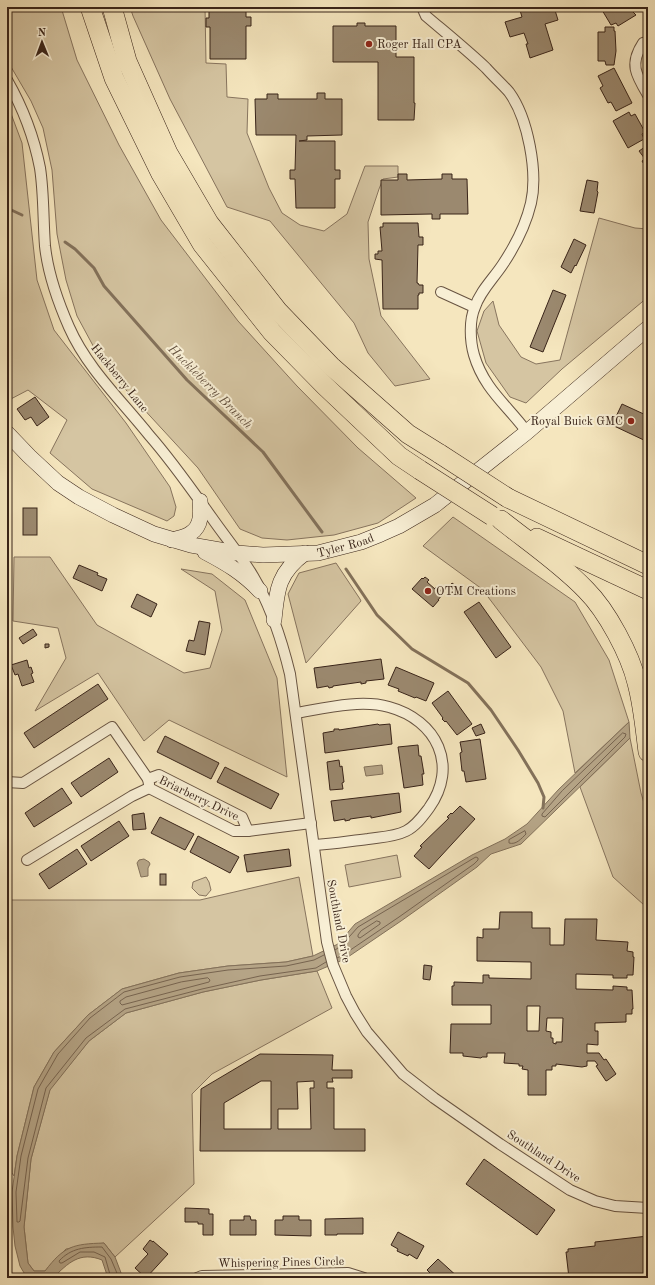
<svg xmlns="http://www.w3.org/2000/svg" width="655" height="1285" font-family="'Old Standard TT',serif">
<rect width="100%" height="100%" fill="#f5e6be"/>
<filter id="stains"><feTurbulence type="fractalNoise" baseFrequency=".005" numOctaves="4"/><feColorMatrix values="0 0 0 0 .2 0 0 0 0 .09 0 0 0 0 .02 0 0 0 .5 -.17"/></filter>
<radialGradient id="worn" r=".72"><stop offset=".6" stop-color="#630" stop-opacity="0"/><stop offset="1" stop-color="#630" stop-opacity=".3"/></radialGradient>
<!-- green -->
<g fill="#d5c5a2" stroke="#87745e">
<polygon points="7,7 61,7 77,60 119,145 161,220 238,321 297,386 358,448 416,498 378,523 334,535 287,540 262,538 240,529 198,468 104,366 77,316 66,280 57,234 52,170 43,128 31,101 7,60"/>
<polygon points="130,7 205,7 206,63 226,64 227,97 248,99 247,133 269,188 282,213 300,225 324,231 347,214 365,166 398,166 398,177 383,179 379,189 368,222 369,259 381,316 430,379 395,386 368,353 354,323 270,221 227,207 170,99 133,16"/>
<polygon points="7,103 22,143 37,280 54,330 126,423 170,487 176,507 174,516 167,521 92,489 50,453 67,420 28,390 7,401"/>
<polygon points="599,218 635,228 648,229 648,297 562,369 526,403 510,397 486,363 477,331 484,311 493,301 499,325 521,357 536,364 560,360"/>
<polygon points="453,517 575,602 609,660 629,722 575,773 563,711 541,667 482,589 423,546"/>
<polygon points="14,557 50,557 97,625 184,673 210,668 222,630 215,591 181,569 212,574 245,600 277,678 287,777 169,720 144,741 98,673 35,711 66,658 58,628 13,621"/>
<polygon points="336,563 360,599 361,601 306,663 288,594 299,573"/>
<polygon points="630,738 641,793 648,816 648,906 644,905 613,877 580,787"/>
<polygon points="397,855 401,877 349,887 345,865"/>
<polygon points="206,877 209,882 211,890 206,896 199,895 192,888 193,882"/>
<polygon points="299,877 313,956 286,962 228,966 179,973 122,989 88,1015 54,1052 34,1087 17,1156 14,1176 12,1173 9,900 200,900"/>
<polygon points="317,971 332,1008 212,1074 192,1094 194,1184 115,1257 104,1243 66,1249 45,1271 34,1271 28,1263 24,1227 31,1159 50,1089 89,1041 126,1013 203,992 261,980"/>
</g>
<!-- water -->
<g fill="#b5a486" stroke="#83715a">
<path d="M629,722L630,738L521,844L491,854L477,867L401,921L345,959L317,971L261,980L203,992L126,1013L89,1041L50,1090L31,1159L24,1227L28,1263L34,1271H45C64,1246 73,1244 104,1243L115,1257L123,1278H108L102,1260C80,1251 68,1263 53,1278H27L20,1266L15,1246L13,1227L12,1192L17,1156L34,1087L54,1052L88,1015L122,989L179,973L228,966L286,962L313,956L338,944L355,924L472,855L505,839L527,824L559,789Z"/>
<polygon points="382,765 383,774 366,776 364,767"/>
<polygon points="144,859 149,862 150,864 148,868 148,876 141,877 137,863 139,860"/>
</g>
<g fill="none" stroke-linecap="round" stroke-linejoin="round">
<!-- shore -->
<g stroke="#776450" stroke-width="1">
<polygon points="623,733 626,734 625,737 545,817 542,816 542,814 562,791"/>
<path d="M525,831L526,834C521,839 516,845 509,843V840Z"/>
<polygon points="377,921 380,922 380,924 360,938 358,937 358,935 361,931"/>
<polyline points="335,950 341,946 358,927 474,858 476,857 478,858 478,860 474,864 399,917 343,955 337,958"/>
<polyline points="324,955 314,960 286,966 228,970 180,977 124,992 90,1018 58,1054 38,1089 21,1156 16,1192 17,1222 19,1222 20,1221 28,1158 46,1088 86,1038 125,1009 202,989 260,976 316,968 326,962"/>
<polygon points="208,978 210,980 209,982 122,1005 120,1003 120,1001 126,997 181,982"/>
<path d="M111,1278L105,1257L94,1252H80L62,1263H60L59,1261C71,1248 85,1247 102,1247L111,1259L119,1278"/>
</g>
<!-- stream -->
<g stroke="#83715a" stroke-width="3">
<polyline points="7,208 22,215"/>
<polyline points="65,242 75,249 94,268 104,286 187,380 263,452 322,532"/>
<polyline points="346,569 377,615 412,649 468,683 491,710 518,750 538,783 544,797 543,808"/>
</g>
</g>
<!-- building -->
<g fill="#9b896f" stroke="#392419" fill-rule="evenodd">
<polygon points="209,7 246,7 246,17 251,17 251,26 246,26 246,59 210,59 210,27 206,27 206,18 209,18"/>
<polygon points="519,7 554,7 558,20 545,24 553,50 530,58 526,44 528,44 524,33 510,37 505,22 522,17"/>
<polygon points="606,7 636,7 637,9 633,12 636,15 618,26 616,23 611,25 602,10"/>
<polygon points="357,23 365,23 365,26 396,26 396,57 414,57 414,103 415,103 414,120 378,120 378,62 333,62 333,26 357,26"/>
<polygon points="605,27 614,27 614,31 615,31 616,51 614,65 606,65 605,61 598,61 598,32 605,32"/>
<polygon points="614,68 632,103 616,111 611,102 608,103 600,88 603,86 598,76"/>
<polygon points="317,93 325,93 325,99 342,99 342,135 307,136 307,140 299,141 335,141 335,170 340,170 340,179 335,179 335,208 296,208 295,179 290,179 290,170 295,170 296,135 256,135 255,99 267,99 267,94 278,94 278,99 317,99"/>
<polygon points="629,112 631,116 635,114 645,132 642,134 644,139 628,148 613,121"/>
<polygon points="648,145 648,171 642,161 645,159 639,151"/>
<polygon points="398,174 407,174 407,180 442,179 442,174 452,174 452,179 467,179 468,214 440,214 440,219 432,219 432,214 381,215 381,180 398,180"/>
<polygon points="587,180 598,182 597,191 598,192 594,213 580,211"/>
<polygon points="383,223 418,223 419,237 423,237 423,245 418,245 417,283 418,283 419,285 423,285 423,293 419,293 419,295 418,295 418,309 383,309 382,260 375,259 375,254 378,254 378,251 382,251 380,227 383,227"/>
<polygon points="574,239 586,245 576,266 575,265 571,273 561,267"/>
<polygon points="553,290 566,295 543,352 530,347"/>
<polygon points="35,397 49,417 37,426 31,417 25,420 17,409"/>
<polygon points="622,404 648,416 648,442 612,425"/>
<rect x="23" y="508" width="14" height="27"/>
<polygon points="79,565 98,573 97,575 107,579 102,591 73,578"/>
<polygon points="425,577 429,580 427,582 435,589 436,587 443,592 441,594 442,595 438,600 439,600 433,607 412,589 422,578 423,579"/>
<polygon points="452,583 456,586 452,593 447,590"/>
<polygon points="137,594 157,604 151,617 131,607"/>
<polygon points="479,602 511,647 496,658 464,612"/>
<polygon points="199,621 210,623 205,655 186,651 189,640 194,641"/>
<polygon points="33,629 37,635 23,644 19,638"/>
<polygon points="45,644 49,644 49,647 45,648"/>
<polygon points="381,659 384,679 366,681 366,683 361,684 361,682 333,686 333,687 329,688 328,686 317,688 314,668"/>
<polygon points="27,660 29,668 31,667 33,673 31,674 34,682 22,686 18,674 15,675 11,665"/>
<polygon points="396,667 434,683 426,701 416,697 415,698 398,691 399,689 388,685"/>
<polygon points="98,684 108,699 34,748 24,733"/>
<polygon points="448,691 472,724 457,735 446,721 445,722 442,719 443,718 432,703"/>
<polygon points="378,724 379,725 390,724 392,744 325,753 323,733 334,731 334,729 339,729 339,730"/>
<polygon points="481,724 485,733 476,736 472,728"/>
<polygon points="165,736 219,763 211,779 157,752"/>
<polygon points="480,739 486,779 466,782 464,771 462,771 460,753 462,752 460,742"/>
<polygon points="418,745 419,756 421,756 424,774 422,774 423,785 404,788 398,747"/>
<polygon points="109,758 118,772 81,797 71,783"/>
<polygon points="339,760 340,767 342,766 344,782 342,783 343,789 330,790 327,762"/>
<polygon points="225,767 279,794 271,809 217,782"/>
<polygon points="62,788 72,803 34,827 25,813"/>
<polygon points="399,793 401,812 371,818 371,816 350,819 350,820 345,821 345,819 334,821 331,801"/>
<polygon points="460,806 475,819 429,869 414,856 422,847 420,846 449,818 447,817 451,813 452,814"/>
<polygon points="144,813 146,829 133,830 132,815"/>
<polygon points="160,817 194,834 185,850 151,833"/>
<polygon points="119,821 129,836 91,861 81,846"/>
<polygon points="198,836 239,857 230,873 190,852"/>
<polygon points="77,849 87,864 49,889 39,874"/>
<polygon points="289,849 291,866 247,872 244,855"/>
<rect x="160" y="874" width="6" height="11"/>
<path d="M500,912H532V928H550V945H564L565,919H597L596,940L628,942L627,951L633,952V957H634L633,975H627V978H613V975L576,974V989L613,990V986L627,987V990H632L633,1009H632V1014H626V1022L595,1023V1031H598V1045L587,1044V1053H599L604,1060L606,1059L616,1074L608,1080L606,1081L596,1066L598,1065L595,1061H587V1066L582,1067L556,1064V1066H552V1070H546V1095H528V1070L522,1069L523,1066H519V1064L504,1063L505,1053H487V1057H482L481,1058L463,1056V1053H450L451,1024H491V1005H452V986H454V982L483,983V975H489V978L531,979V962L477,961V937L483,938V929H499ZM527,1006H540L539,1031H527ZM547,1018H563L562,1042H556V1044L553,1043V1038H551V1032L546,1031Z"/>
<polygon points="424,965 432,966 430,980 423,979"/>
<path d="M260,1054L333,1055L332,1070H352V1078H332L333,1082H327V1088H334V1129H365V1151H200L201,1089ZM261,1081H271V1129H224V1103ZM314,1081V1088H310L311,1129H278V1109H298L297,1082Z"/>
<polygon points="484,1159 555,1210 537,1235 466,1184"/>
<polygon points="185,1208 209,1209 209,1214 213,1214 213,1235 203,1235 203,1224 198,1224 198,1222 185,1222"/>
<polygon points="244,1216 250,1216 251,1220 256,1220 256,1235 230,1235 230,1220 244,1220"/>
<polygon points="283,1216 299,1216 299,1220 311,1220 311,1236 275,1235 275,1220 283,1220"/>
<polygon points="363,1218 363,1234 337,1234 337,1235 325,1235 325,1219"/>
<polygon points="398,1232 424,1246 417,1259 409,1254 408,1256 397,1251 398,1249 391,1245"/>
<polygon points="648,1236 648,1278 569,1278 566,1252 568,1252 568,1249 595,1246 595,1242"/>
<polygon points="150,1240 153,1242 153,1241 168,1254 146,1278 135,1268 148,1254 143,1249"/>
<polygon points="438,1259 459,1278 435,1278 427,1270"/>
</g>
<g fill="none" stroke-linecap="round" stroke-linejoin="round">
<!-- street casing -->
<g stroke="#685442" stroke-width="12">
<g id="street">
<path d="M422,7L426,16C446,33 467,50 486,68C493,76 502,84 509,92C528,118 538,172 531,203C526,224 515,246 503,264C494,278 480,291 475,307C469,320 470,341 474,355C484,389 507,405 527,432"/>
<path d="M648,42L643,43C629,64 636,75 648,95"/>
<path d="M7,80C23,108 34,137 40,168C44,194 43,220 45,246C48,274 58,302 69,327C87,368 121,400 149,435C172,461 192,490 212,518C226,538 241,556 253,576C271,606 282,641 290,674L327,942L333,965L346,996L355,1013L367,1032L403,1074L434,1098L500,1144L570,1190L595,1201L615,1206L648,1208"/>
<polyline points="441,292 474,307"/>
<path d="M296,713C325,708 361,699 389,707C437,720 459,766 429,808C423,816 416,826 406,831C394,837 381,837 368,839C350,841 332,844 314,845"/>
<polyline points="148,779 159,775 242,817 248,831 234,831 149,788"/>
<polyline points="7,782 23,783 112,727 148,779 149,784"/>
<polyline points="248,831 311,823"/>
<polyline points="27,860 132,796 149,788"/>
<polyline points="197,1278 202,1276 348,1273 364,1278"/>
</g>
</g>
<!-- secondary casing -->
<g stroke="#392419" stroke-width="16">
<g id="secondary">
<path id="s1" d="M7,433L29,456L58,483L79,497L113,515L154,534L191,545L237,553L263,555L318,553L361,542L381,534L399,526L435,505L527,432L648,328"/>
<path d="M172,540C178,538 186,537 191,533C202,526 201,512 200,501"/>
<path d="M205,552C226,563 243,573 260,591"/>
<path d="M274,620C277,589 278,573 305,553"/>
</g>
</g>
<!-- highway casing -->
<g stroke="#392419" stroke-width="20">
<g id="highway">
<polyline points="90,7 114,78 161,174 202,244 272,332 325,386 399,456 420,470"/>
<polyline points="112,7 127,61 168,153 209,223 278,311 331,366 408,434 440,454"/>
<polyline points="508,498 648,565"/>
<path d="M501,520C530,543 561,564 586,590C607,611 630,654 637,683C643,705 645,729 648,752"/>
<polyline points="537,538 648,590"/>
</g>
</g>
<!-- street -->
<use href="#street" stroke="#f8efd5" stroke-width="10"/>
<!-- secondary -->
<use href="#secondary" stroke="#f8efd5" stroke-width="15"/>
<!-- highway -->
<use href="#highway" stroke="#f5e6be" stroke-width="19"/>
<!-- highway-bridge casing -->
<g stroke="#392419" stroke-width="20" stroke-linecap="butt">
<g id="highway-bridge">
<polyline points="440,454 508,498"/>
<polyline points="420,470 492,516"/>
</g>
</g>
<!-- highway-bridge -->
<use href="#highway-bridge" stroke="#f5e6be" stroke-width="19"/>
</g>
<!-- markers -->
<g fill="#8f2418" stroke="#f8efd5" stroke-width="1.5">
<circle cx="369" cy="44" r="4"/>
<circle cx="631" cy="421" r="4"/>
<circle cx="428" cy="591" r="4"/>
</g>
<g text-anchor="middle" stroke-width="4" stroke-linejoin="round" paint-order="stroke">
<!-- poi labels -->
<g font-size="12" fill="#392419" stroke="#f8efd5" text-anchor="start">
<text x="377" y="48">Roger Hall CPA</text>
<text x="623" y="425" text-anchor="end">Royal Buick GMC</text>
<text x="436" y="595">OTM Creations</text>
</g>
<!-- street labels -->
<g font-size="12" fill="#392419" stroke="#f8efd5">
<text transform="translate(120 378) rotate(51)" y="4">Hackberry Lane</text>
<text dy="4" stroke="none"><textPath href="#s1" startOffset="375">Tyler Road</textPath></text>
<text transform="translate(199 798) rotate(26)" y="4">Briarberry Drive</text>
<text transform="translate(339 921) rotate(79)" y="4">Southland Drive</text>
<text transform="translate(544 1156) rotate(33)" y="4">Southland Drive</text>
<text transform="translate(281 1262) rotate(-1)" y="4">Whispering Pines Circle</text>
</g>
<!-- water labels -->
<g font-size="13" font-style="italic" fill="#64513f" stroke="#f8efd5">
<text transform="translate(211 386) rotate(45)" y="5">Huckleberry Branch</text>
</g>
</g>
<!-- margin -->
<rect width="655" height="1285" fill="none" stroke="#f5e6be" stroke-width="24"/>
<rect x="8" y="8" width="639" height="1269" fill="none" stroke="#392419" stroke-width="2"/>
<rect x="12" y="12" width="631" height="1261" fill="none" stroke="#392419"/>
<!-- north arrow -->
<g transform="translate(42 42) rotate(359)" stroke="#f8efd5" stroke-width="3" paint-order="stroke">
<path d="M0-3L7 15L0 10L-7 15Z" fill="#392419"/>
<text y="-6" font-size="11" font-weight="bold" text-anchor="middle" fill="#392419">N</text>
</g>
<rect width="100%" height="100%" filter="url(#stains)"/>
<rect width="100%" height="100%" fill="url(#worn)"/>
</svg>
